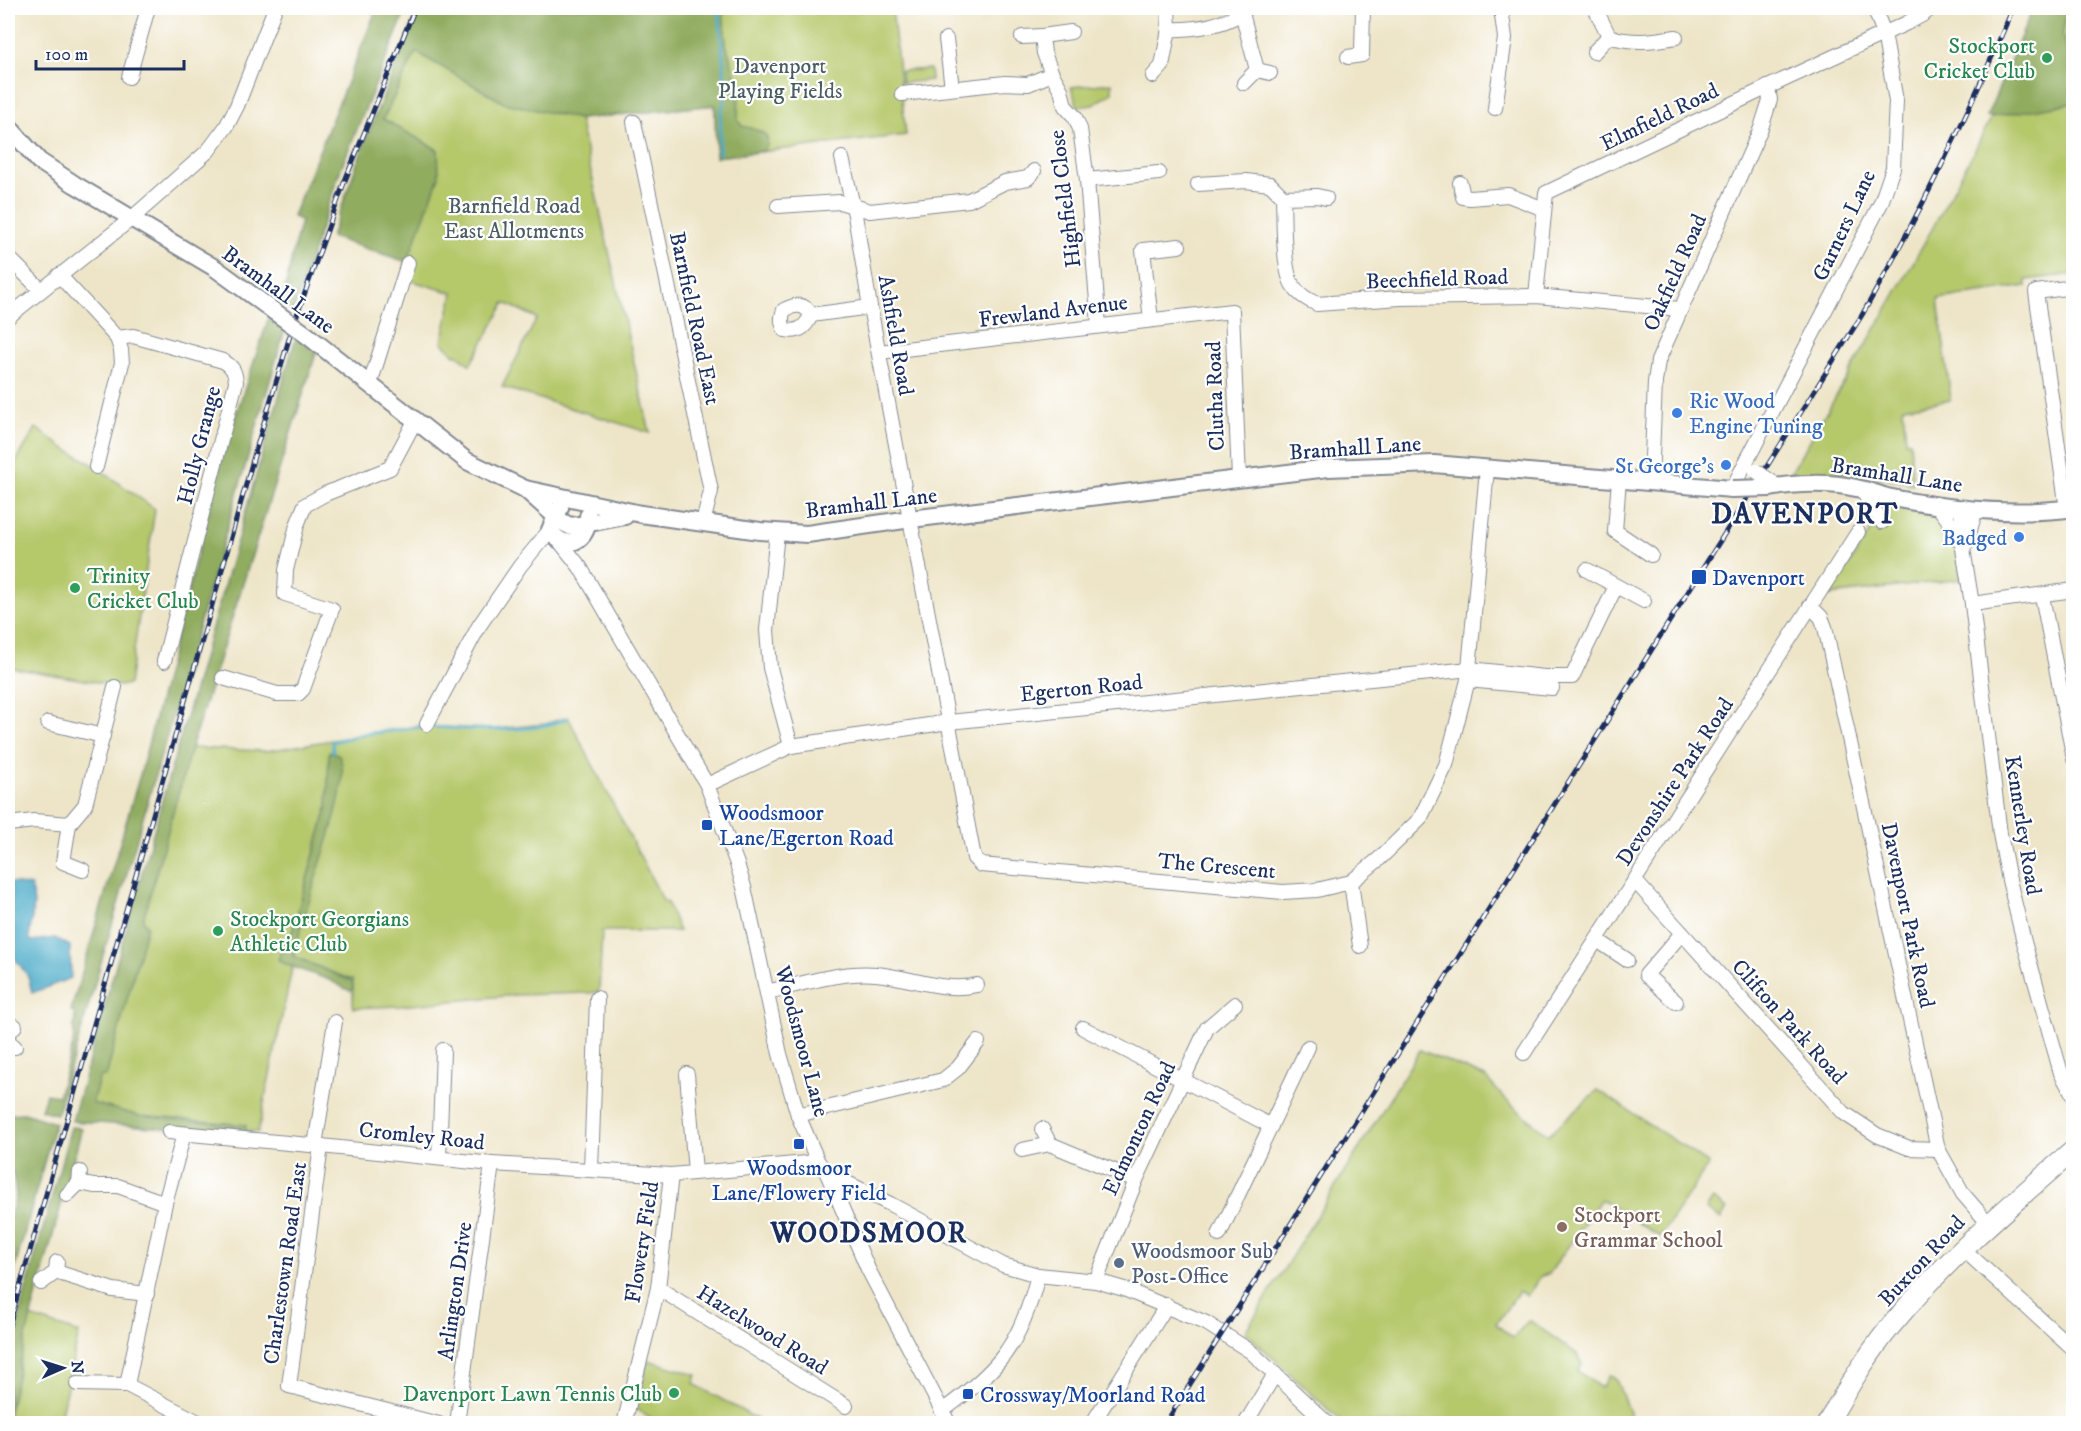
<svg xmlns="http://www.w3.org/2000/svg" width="2081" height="1431" font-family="'IM FELL DW Pica',serif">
<rect width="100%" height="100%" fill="#fff"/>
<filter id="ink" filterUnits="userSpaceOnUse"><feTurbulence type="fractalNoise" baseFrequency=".0167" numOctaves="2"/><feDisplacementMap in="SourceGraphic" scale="12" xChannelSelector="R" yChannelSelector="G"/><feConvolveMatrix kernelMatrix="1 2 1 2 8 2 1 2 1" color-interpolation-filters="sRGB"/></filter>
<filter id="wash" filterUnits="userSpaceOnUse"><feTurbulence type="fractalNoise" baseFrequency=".008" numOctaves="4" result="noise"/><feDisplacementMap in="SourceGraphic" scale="24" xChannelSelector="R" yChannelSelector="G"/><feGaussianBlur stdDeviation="1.35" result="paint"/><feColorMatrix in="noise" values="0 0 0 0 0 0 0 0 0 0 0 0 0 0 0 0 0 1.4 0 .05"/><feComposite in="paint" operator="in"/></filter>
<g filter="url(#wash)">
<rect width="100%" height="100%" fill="#eee5c8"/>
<!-- green -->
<g fill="#b5c86b" stroke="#687c64" stroke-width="1.5">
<polygon points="432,8 892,8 906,135 716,157 715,105 579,119 650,433 502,387 537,318 505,303 470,365 457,354 455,355 442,342 453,293 405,279 407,262 438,163 438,150 383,119 416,52"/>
<path d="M2042,8H2073V274L2026,280V286L1938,299L1951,400L1903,407L1906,441H1910L1913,484L1857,474H1790C1865,348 1939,222 2005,91C2019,64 2030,35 2042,8Z"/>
<polygon points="930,69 931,80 902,83 901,71"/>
<polygon points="1112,83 1112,93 1093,105 1078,107 1071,87"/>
<polygon points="36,428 64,448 89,462 155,509 129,684 120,686 8,667 8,475"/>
<path d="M1890,505C1946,517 1951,520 1962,579L1830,595L1886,506Z"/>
<polygon points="568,717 664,902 667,902 679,931 602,931 599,992 588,993 516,995 400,1006 353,1008 353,980 294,959 258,1132 83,1117 191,748 266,751 417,726 494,729 545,724"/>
<polygon points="1420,1050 1485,1077 1506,1100 1548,1135 1598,1090 1709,1164 1660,1237 1601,1199 1549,1274 1541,1276 1527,1296 1519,1291 1496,1324 1513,1338 1529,1320 1577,1354 1582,1365 1578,1371 1601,1388 1609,1375 1616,1379 1633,1423 1343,1423 1245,1332"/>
<polygon points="1713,1199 1727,1209 1721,1219 1706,1209"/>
<polygon points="28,1316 79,1333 59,1423 8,1424 8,1399"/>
<polygon points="648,1360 697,1375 694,1384 764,1423 660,1423 636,1409"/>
</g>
<!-- forest -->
<g fill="#90ac5f" stroke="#566e5e" stroke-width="1.5">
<path d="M377,8H407L341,168L293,311L281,303C289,276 293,248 301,221L293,216Z"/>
<path d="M419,8H723L726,44L739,88L738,121L742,126C755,130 776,131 764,151L716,157L715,105L579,119L504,103L416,52L383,119L438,150L439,177L407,262L331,237L365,141Z"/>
<polygon points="2033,8 2068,8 2062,35 2073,71 2073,103 1990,117 1987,116"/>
<polygon points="269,317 285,329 57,1114 41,1110 46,1094 58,1096 73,1045 75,1015 71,1010 142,768 226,444"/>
<polygon points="296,337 317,350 191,748 143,920 147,926 106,1077 100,1076 92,1103 140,1116 246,1125 245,1134 72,1121 172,766"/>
<path d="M329,752L338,754C354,776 321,858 314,884C307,908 300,932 293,956L352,981L353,988L351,991C343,989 337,983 329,980C318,975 285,966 278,960L283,945L292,932L327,808Z"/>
<polygon points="24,1113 55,1123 8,1293 8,1224 16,1195 13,1173 8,1168 8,1114"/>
<polygon points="71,1127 82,1128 31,1316 8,1415 8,1355"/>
</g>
<!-- water -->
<polygon fill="#48aac8" stroke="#326c93" stroke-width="1.5" points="12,883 31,886 34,903 29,938 32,941 55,938 70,946 71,978 32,993 28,976 13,956 8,959 8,884"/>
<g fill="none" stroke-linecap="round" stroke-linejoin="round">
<!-- stream -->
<g stroke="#48aac8" stroke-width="3">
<polyline points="719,154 721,112 726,96 719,8"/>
<path d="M430,727C472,729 528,735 568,718"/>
<polyline points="333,752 332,742 364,734 423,727"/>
</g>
</g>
</g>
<g filter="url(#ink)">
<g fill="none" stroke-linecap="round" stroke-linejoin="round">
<!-- minor casing -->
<g stroke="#848a93" stroke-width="16">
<g id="minor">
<polyline points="1168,8 1169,29"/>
<path d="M1595,8L1609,36C1632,44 1653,41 1676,37"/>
<polyline points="1242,13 1257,70"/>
<polyline points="1022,37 1042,36"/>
<polyline points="946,39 952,88"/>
<polyline points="1594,52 1609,36"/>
<polyline points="1348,57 1362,55 1363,8"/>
<polyline points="1052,74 1044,53 1042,36 1071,32"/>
<path d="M1153,76L1162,66L1169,29C1193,30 1230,25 1247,8"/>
<polyline points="129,77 148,8"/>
<polyline points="1244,83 1257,70 1270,73"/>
<polyline points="902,94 1005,83 1028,84 1052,74 1061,90 1065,106 1075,117 1080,129 1087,180 1099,326"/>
<polyline points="1495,108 1505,38 1501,8"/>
<polyline points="634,122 711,491 703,523"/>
<polyline points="842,158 855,215 870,307 974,858 981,865 1283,892 1317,890 1351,882 1379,859 1420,819 1446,765 1468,680 1487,469"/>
<polyline points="1087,180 1159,173"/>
<polyline points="1460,183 1463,197 1470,198 1508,195 1544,209"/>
<polyline points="1198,184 1246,181 1270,184 1283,197"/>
<path d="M1326,198L1317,196L1283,197C1284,218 1282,272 1294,287C1299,295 1308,300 1317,304L1400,298L1536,296L1680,309"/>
<polyline points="778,206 840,202 870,211 969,200 1005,182 1028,178 1034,171"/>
<polyline points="8,257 41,290"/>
<polyline points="59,275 117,338 121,350 122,363 96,467"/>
<polyline points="1536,296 1546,193 1768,87 1907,23 1924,14 1931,8"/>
<path d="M811,315C805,303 795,304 784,310C781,318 781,322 785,330C798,333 806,327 811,315L870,307"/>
<polyline points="8,317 131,219 208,151 226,127 237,106 275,8"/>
<polyline points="1151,320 1143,250 1179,246"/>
<path d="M117,338L133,336L223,361C232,366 235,371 236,382L164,661"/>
<polyline points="879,352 1232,311 1239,479"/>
<polyline points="370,384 408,263"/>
<polyline points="1619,479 1615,531 1651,555"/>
<polyline points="1651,482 1655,382 1658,361 1761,128 1770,100 1768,87"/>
<polyline points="1732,489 1881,203 1893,168 1896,101 1884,33 1874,8"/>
<polyline points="1862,490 1882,522"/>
<polyline points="1936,504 1949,521 1958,540"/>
<polyline points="1963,507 1960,530 1972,604 2000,834 2009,880 2024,942 2061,1073 2074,1096"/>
<polyline points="2067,509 2036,292 2074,287"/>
<polyline points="777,533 767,630 770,668 791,746"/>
<polyline points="561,543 580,567 707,785 737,864 744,887 780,1054 798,1115 818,1162 827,1173 890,1204 1003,1265 1038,1275 1096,1281 1124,1289 1206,1323 1250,1351 1328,1424"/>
<polyline points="1966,544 1976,509"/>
<polyline points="1587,570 1644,601"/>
<polyline points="2042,596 2074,759"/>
<polyline points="1972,604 2074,590"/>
<polyline points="1810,606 1821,617 1825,627 1938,1149 1963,1194 1989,1224"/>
<polyline points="223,678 277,694 298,694 303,689 332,609 285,594 286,570 297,525 305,505 325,494 390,468 415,421"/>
<polyline points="1468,680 1552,688"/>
<polyline points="48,723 103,736"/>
<polyline points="427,724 479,626 520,566 550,530"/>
<polyline points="707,785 791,746 949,722 1470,669 1544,677 1572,677 1616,586"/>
<polyline points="8,824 34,821 69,824 85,805 115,687"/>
<polyline points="69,824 63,862 83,870"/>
<polyline points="1635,881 1844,1113 1877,1135 1909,1148 1938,1149"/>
<polyline points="1351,882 1360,946"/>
<polyline points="1597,940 1627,960"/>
<path d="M767,992C802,984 840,971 876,974C910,977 944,993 977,985"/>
<polyline points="1676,1002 1646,975 1682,933"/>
<polyline points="1083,1028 1271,1126"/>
<polyline points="8,1034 15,1026"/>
<polyline points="8,1041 15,1047"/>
<polyline points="1524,1053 1858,532"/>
<polyline points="687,1074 695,1172"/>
<polyline points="798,1115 943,1080 958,1068 978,1042"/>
<polyline points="1042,1129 1050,1144 1136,1180"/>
<polyline points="169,1132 321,1146 492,1164 671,1175"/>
<polyline points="184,1134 165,1203 127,1385 202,1424"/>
<polyline points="315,1145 335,1022"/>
<polyline points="321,1146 289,1386 439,1424"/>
<polyline points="1022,1150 1050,1144"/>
<polyline points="439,1158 443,1050"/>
<polyline points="591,1169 597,998"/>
<polyline points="827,1173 868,1269 949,1424"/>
<polyline points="79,1183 94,1186 118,1186 165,1203"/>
<polyline points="67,1195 79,1183 80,1172"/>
<polyline points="1219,1235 1308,1047"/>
<polyline points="1963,1249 2074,1350"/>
<polyline points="56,1272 113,1290 147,1294"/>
<polyline points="1096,1281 1136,1180 1207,1028 1235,1004"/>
<polyline points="41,1283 56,1272 57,1262"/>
<polyline points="658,1288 846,1406"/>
<polyline points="77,1384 127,1385"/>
<path d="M942,1411C999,1370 1021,1344 1038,1275"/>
<polyline points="457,1424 492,1164"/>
<polyline points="624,1424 658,1288 671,1175 818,1162"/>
<polyline points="1092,1424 1167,1305"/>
<polyline points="1245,1424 1275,1374"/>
</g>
</g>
<!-- major casing -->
<g stroke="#848a93" stroke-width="20">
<g id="major">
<polyline points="8,126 39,161 74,184 215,268 275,312"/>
<polyline points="308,336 467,461 525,489 562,522 570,526 579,525 625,516"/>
<path d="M1770,488C1796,483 1830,482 1856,488C1867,490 1877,494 1887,497C1947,509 2013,516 2074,508"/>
<polyline points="525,489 641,514 760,531 807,534 911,519 1328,468 1434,464 1732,489"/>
<path d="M560,508L550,530C565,554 589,540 588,516"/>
</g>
</g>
<!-- highway casing -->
<g stroke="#848a93" stroke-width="22">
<path id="highway" d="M1827,1424C1849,1385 1872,1347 1901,1314C1953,1253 2014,1202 2074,1150"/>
</g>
<!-- minor -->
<use href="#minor" stroke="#fff" stroke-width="14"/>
<!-- major -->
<use href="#major" stroke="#fff" stroke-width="16"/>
<!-- highway -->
<use href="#highway" stroke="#fff" stroke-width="20"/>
<!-- rail casing -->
<g stroke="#1b2f5e" stroke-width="5">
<g id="rail">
<polyline points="8,1329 254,456 292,329 344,183 415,8"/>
<path d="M1165,1424L1862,315C1919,216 1969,113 2013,8"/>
</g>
</g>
<!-- rail -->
<use href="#rail" stroke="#fff" stroke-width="3" stroke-dasharray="9" stroke-linecap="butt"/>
<!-- minor-bridge casing -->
<g stroke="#848a93" stroke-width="16" stroke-linecap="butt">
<polyline id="minor-bridge" points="1756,471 1772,482"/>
</g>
<!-- major-bridge casing -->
<g stroke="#848a93" stroke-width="20" stroke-linecap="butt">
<g id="major-bridge">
<polyline points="275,312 308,336"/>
<polyline points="1732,489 1770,488"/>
</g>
</g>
<!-- minor-bridge -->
<use href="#minor-bridge" stroke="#fff" stroke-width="14"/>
<!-- major-bridge -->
<use href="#major-bridge" stroke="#fff" stroke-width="16"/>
</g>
</g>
<!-- markers -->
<g fill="#2e9e5b" stroke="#fff" stroke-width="2">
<circle cx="2047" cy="58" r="6"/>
<circle cx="75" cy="588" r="6"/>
<circle cx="218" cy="931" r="6"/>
<circle cx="674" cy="1393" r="6"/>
</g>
<g fill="#3f7fe0" stroke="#fff" stroke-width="2">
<circle cx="1677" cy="413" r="6"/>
<circle cx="1726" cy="465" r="6"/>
<circle cx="2019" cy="537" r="6"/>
</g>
<g fill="#1a4fb4" stroke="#fff" stroke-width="2">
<rect x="1691" y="569" width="16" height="16" rx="3"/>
<rect x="701" y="819" width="12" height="12" rx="3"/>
<rect x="793" y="1138" width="12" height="12" rx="3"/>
<rect x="962" y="1388" width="12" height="12" rx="3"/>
</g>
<circle fill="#8d6e63" stroke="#fff" stroke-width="2" cx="1562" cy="1227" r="6"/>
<circle fill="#5c6f8a" stroke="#fff" stroke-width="2" cx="1119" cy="1263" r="6"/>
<g text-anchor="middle" stroke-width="4.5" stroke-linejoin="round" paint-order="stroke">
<!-- leisure labels -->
<g font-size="22" fill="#27864d" stroke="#fff" text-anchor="end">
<text x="2035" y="53">Stockport<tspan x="2035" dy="25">Cricket Club</tspan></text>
<text x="87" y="583" text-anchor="start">Trinity<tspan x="87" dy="25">Cricket Club</tspan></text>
<text x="230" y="926" text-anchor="start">Stockport Georgians<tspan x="230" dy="25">Athletic Club</tspan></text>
<text x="662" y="1401">Davenport Lawn Tennis Club</text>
</g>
<!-- park labels -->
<g font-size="22" fill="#495d62" stroke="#fff">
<text x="780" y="73">Davenport<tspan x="780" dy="25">Playing Fields</tspan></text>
<text x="514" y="213">Barnfield Road<tspan x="514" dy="25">East Allotments</tspan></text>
</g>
<!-- street labels -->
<g font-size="22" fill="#1b2f5e" stroke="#fff">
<text transform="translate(1659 116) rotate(-26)" y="8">Elmfield Road</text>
<text transform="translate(1064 199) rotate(-97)" y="8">Highfield Close</text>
<text transform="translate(1843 225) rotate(-65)" y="8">Garners Lane</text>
<text transform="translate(1674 272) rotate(-66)" y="8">Oakfield Road</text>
<text transform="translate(1437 278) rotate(-2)" y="8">Beechfield Road</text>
<text transform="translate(279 289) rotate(36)" y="8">Bramhall Lane</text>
<text transform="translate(1053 310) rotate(-7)" y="8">Frewland Avenue</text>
<text transform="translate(696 318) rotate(78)" y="8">Barnfield Road East</text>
<text transform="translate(897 335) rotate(80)" y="8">Ashfield Road</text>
<text transform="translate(1214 396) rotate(-92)" y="8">Clutha Road</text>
<text transform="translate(198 445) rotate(-76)" y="8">Holly Grange</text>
<text transform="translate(1355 447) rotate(-4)" y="8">Bramhall Lane</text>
<text transform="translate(1897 474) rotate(9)" y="8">Bramhall Lane</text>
<text transform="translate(871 502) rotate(-7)" y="8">Bramhall Lane</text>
<text transform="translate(1081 687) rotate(-6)" y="8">Egerton Road</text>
<text transform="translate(1674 781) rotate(-57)" y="8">Devonshire Park Road</text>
<text transform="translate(2024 825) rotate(81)" y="8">Kennerley Road</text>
<text transform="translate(1217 865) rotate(5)" y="8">The Crescent</text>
<text transform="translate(1909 915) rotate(78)" y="8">Davenport Park Road</text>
<text transform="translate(1790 1021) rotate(48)" y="8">Clifton Park Road</text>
<text transform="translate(803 1041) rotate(75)" y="8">Woodsmoor Lane</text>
<text transform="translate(1138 1128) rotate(-65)" y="8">Edmonton Road</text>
<text transform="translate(422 1135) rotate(6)" y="8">Cromley Road</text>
<text transform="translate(641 1242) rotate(-81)" y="8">Flowery Field</text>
<text transform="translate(1921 1260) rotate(-47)" y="8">Buxton Road</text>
<text transform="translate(284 1263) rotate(-82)" y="8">Charlestown Road East</text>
<text transform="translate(454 1291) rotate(-82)" y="8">Arlington Drive</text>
<text transform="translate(763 1329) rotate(32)" y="8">Hazelwood Road</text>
</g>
<!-- shop labels -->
<g font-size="22" fill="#366cbe" stroke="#fff" text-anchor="end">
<text x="1689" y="408" text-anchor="start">Ric Wood<tspan x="1689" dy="25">Engine Tuning</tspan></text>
<text x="1714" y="473">St George's</text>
<text x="2007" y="545">Badged</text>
</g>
<!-- transit labels -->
<g font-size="22" fill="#164399" stroke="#fff" text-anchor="start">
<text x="1712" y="585">Davenport</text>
<text x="719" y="820">Woodsmoor<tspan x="719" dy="25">Lane/Egerton Road</tspan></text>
<text x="799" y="1175" text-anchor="middle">Woodsmoor<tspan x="799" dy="25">Lane/Flowery Field</tspan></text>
<text x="980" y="1402">Crossway/Moorland Road</text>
</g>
<!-- education labels -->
<g font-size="22" fill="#785e54" stroke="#fff" text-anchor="start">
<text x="1574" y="1222">Stockport<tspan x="1574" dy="25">Grammar School</tspan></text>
</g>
<!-- service labels -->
<g font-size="22" fill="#4e5e75" stroke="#fff" text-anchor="start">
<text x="1131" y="1258">Woodsmoor Sub<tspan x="1131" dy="25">Post-Office</tspan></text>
</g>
<!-- district labels -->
<g font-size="28" font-weight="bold" letter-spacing="1.5" fill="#1b2f5e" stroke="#fff">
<text x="1805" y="523">DAVENPORT</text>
<text x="869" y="1242">WOODSMOOR</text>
</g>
</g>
<!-- margin -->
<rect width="2081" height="1431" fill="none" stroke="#fff" stroke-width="30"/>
<!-- north arrow -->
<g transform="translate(63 1368) rotate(87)" stroke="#ffffff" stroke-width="4.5" paint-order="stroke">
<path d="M0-4.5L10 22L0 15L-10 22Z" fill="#1b2f5e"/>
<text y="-9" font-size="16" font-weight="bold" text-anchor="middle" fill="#1b2f5e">N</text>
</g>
<!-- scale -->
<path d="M36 60v9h148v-9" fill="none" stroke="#1b2f5e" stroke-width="3"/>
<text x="45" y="60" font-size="18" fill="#1b2f5e" stroke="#ffffff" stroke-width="4.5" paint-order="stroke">100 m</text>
</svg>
